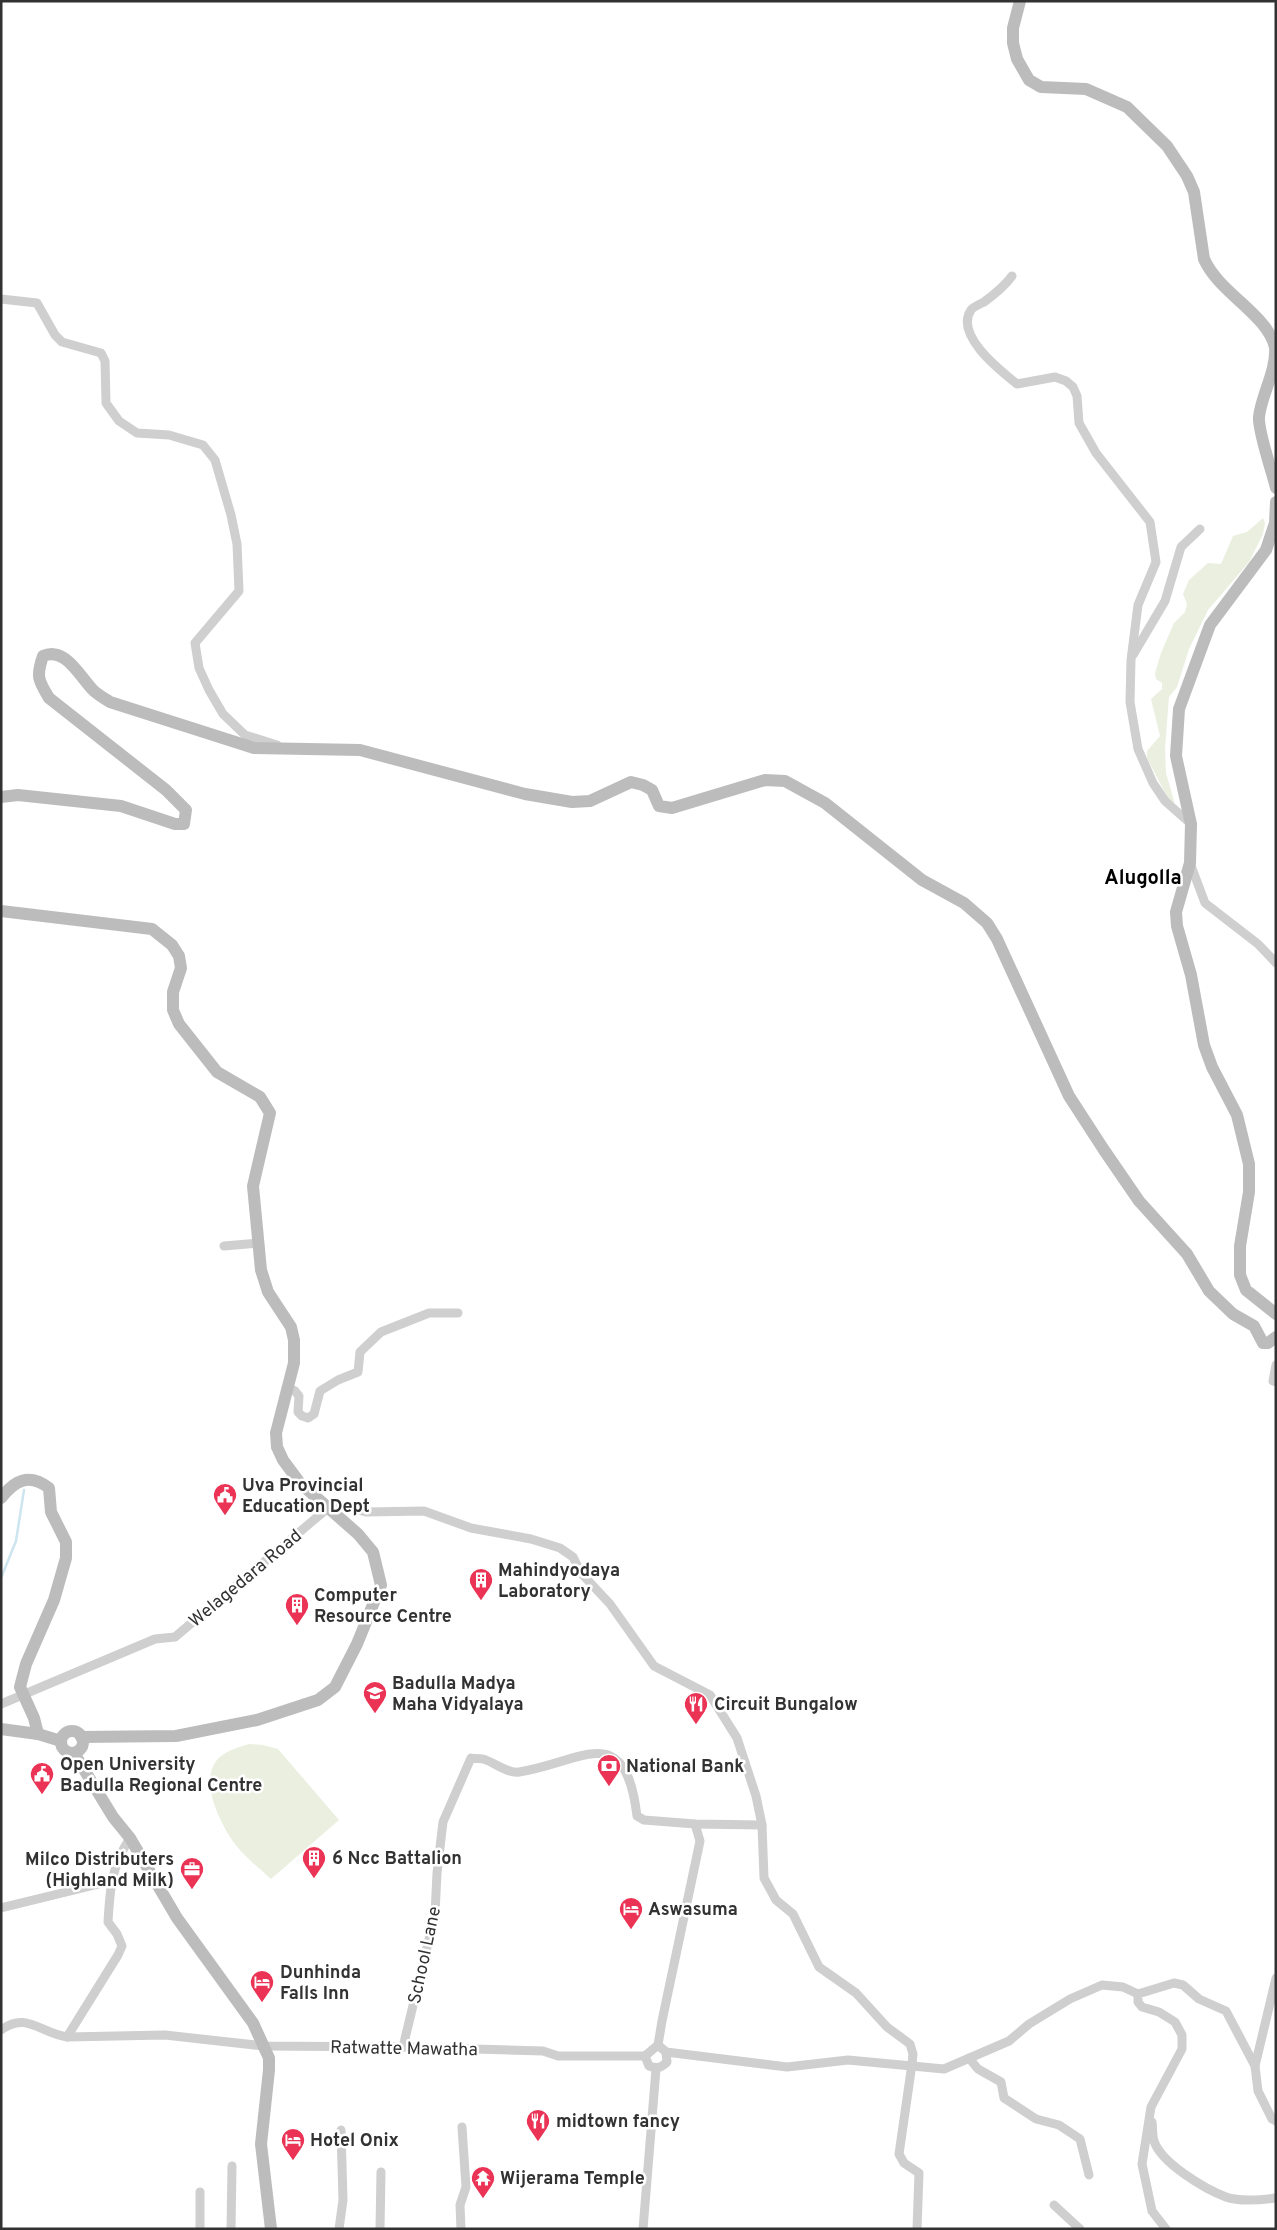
<svg xmlns="http://www.w3.org/2000/svg" width="1277" height="2230" font-family="Overpass,sans-serif">
<rect width="100%" height="100%" fill="#fff"/>
<!-- green -->
<g fill="#eaefe0">
<polygon points="1263,518 1265,523 1263,534 1249,562 1208,610 1189,649 1177,687 1169,697 1165,748 1166,773 1174,801 1173,808 1147,758 1147,751 1160,736 1151,699 1162,689 1162,683 1156,679 1155,673 1161,653 1174,623 1185,612 1187,604 1183,594 1189,580 1208,563 1221,564 1233,536 1247,532"/>
<path d="M249,1744L263,1745L278,1749L339,1820L271,1879C259,1868 245,1857 235,1844C220,1824 196,1776 221,1756C229,1750 239,1747 249,1744Z"/>
</g>
<g fill="none" stroke-linecap="round" stroke-linejoin="round">
<!-- stream -->
<polyline stroke="#cde5ee" stroke-width="2.5" points="1,1578 16,1541 24,1490"/>
<!-- street -->
<g stroke="#cfcfcf" stroke-width="9">
<path d="M1012,276C1004,287 995,294 984,302C980,304 973,307 971,310C954,335 1001,371 1017,384L1055,377L1066,381L1073,387L1077,396L1079,423L1096,453L1150,522L1156,562L1138,605L1131,660L1130,702L1138,749L1153,783L1165,801L1191,824"/>
<polyline points="1,299 37,303 55,335 62,342 101,353 105,361 106,403 119,421 137,433 169,435 203,445 215,460 231,515 237,544 239,591 195,643 199,668 209,690 223,714 245,735 277,745"/>
<polyline points="1133,655 1165,601 1181,547 1200,529"/>
<polyline points="1190,863 1205,903 1258,944 1276,963"/>
<polyline points="224,1246 259,1243"/>
<polyline points="1276,1365 1273,1381 1276,1382"/>
<polyline points="288,1388 295,1391 299,1396 298,1412 302,1416 308,1418 314,1414 320,1391 338,1380 358,1372 360,1352 381,1332 429,1313 458,1313"/>
<polyline points="1,1704 155,1639 175,1637 328,1508 338,1504 366,1512 424,1511 471,1528 531,1539 560,1548 573,1557 581,1573 610,1604 654,1666 710,1695 737,1738 756,1796 762,1825 764,1878 776,1900 793,1914 819,1967 856,1993 887,2027 910,2044 913,2054 912,2064 899,2154 904,2163 919,2173 917,2229"/>
<polyline points="1,1908 111,1881"/>
<path d="M1,2030C26,2011 40,2033 67,2037L165,2035L264,2046L403,2047L543,2051L558,2056H645"/>
<path d="M67,2037L118,1955L122,1946L117,1934L108,1922C110,1889 111,1867 130,1838"/>
<polyline points="658,2045 662,2021 700,1841 695,1824"/>
<path d="M658,2045L666,2052L667,2062C661,2068 657,2069 649,2066L645,2056Z"/>
<path d="M403,2047L435,1914L437,1873L443,1822L471,1758C475,1759 479,1758 483,1759C494,1762 508,1774 519,1772C583,1762 625,1718 637,1816L644,1820L695,1824L762,1825"/>
<polyline points="666,2052 787,2067 848,2060 944,2069 1009,2041 1029,2024 1070,1999 1102,1985 1123,1987 1138,1994"/>
<polyline points="969,2058 978,2069 1001,2082 1004,2098 1036,2119 1059,2125 1080,2139 1089,2175"/>
<polyline points="1255,2066 1276,1978"/>
<path d="M1152,2122C1153,2127 1152,2135 1154,2141C1161,2163 1205,2189 1226,2197C1240,2202 1261,2200 1276,2198"/>
<polyline points="200,2192 200,2229"/>
<polyline points="1054,2205 1080,2229"/>
<polyline points="231,2229 232,2166"/>
<polyline points="339,2229 343,2200 341,2130"/>
<polyline points="380,2229 381,2172"/>
<polyline points="461,2229 460,2205 466,2187 462,2127"/>
<polyline points="643,2229 656,2069"/>
<polyline points="1166,2229 1152,2211 1142,2164 1151,2107 1182,2049 1182,2035 1175,2022 1159,2012 1142,2007 1138,2002 1138,1994 1174,1983 1183,1985 1199,1999 1226,2011 1255,2066 1258,2091 1272,2119 1276,2121"/>
</g>
<!-- secondary -->
<g stroke="#bcbcbc" stroke-width="12">
<path d="M1020,1L1013,28V43L1017,59L1029,80L1041,87L1086,89L1127,107L1167,146L1187,176L1194,192L1204,259C1219,293 1267,314 1275,347C1277,370 1261,396 1259,417C1258,432 1272,471 1276,488"/>
<polyline points="1276,502 1275,523 1266,550 1210,625 1179,709 1176,756 1191,824 1190,863 1176,912 1177,926 1191,975 1204,1045 1212,1067 1237,1115 1249,1164 1249,1192 1240,1246 1240,1275 1246,1290 1276,1314"/>
<path d="M1,797L18,795L121,806L175,824H184L186,810L166,790L49,698C38,680 36,676 43,656C65,646 80,677 93,690C98,695 104,698 110,702L254,748L360,750L525,794L572,802L590,801L631,782L643,785L652,790L659,806L672,808L765,780L785,781L825,803L922,880L964,903L987,923L997,939L1069,1096L1104,1150L1139,1201L1187,1254L1209,1291L1233,1314L1254,1326L1263,1343H1268L1276,1337"/>
<polyline points="1,911 152,929 172,945 179,956 181,968 173,992 173,1010 179,1024 217,1072 260,1097 270,1113 253,1186 261,1270 268,1292 291,1327 294,1340 294,1363 276,1433 277,1447 283,1460 300,1483 358,1534 373,1552 381,1585 357,1644 335,1687 318,1700 257,1720 176,1736 81,1737"/>
<path d="M1,1498C15,1480 29,1473 49,1488L51,1512L66,1542V1558L54,1600L26,1664L20,1687L34,1718L38,1734"/>
<polyline points="1,1729 38,1734 61,1741"/>
<circle cx="72" cy="1742" r="11"/>
<polyline points="74,1753 113,1817 130,1838 177,1918 253,2023 269,2058 269,2070 261,2144 271,2229"/>
</g>
</g>
<!-- icons -->
<defs>
<g id="civic-pin" transform="scale(1.25)"><path d="M0 17L-7.5 6A9.5 9.5 0 1 1 7.5 6Z" fill="#ea3355" stroke="#fff"/><path d="M-.6-6.5H3V-4.5H.6V-3L4-1V1h2V6H-6V1h2V-1L-.6-3ZM-1.2 2.5V6h2.4V2.5Z" fill="#fff"/></g>
<g id="building-pin" transform="scale(1.25)"><path d="M0 17L-7.5 6A9.5 9.5 0 1 1 7.5 6Z" fill="#ea3355" stroke="#fff"/><path d="M-4-6H4V6H1V3H-1V6H-4ZM-2.5-4.3h1.7v1.8h-1.7ZM.8-4.3h1.7v1.8H.8ZM-2.5-1h1.7V.8h-1.7ZM.8-1h1.7V.8H.8Z" fill="#fff"/></g>
<g id="school-pin" transform="scale(1.25)"><path d="M0 17L-7.5 6A9.5 9.5 0 1 1 7.5 6Z" fill="#ea3355" stroke="#fff"/><path d="M0-5L7-2L0 1L-7-2ZM-4 1L0 2.5L4 1V4Q0 6-4 4Z" fill="#fff"/></g>
<g id="restaurant-pin" transform="scale(1.25)"><path d="M0 17L-7.5 6A9.5 9.5 0 1 1 7.5 6Z" fill="#ea3355" stroke="#fff"/><path d="M-5-6h1v4h1v-4h1v4h1v-4h1v5L-1.5 .5V6h-2V.5L-5-1ZM5-6V6H3V1.5H1.5Q1.5-4 5-6Z" fill="#fff"/></g>
<g id="bank-pin" transform="scale(1.25)"><path d="M0 17L-7.5 6A9.5 9.5 0 1 1 7.5 6Z" fill="#ea3355" stroke="#fff"/><path d="M-6-4H6V4H-6ZM0-2.3a2.3 2.3 0 1 0 0 4.6a2.3 2.3 0 1 0 0-4.6Z" fill="#fff"/></g>
<g id="office-pin" transform="scale(1.25)"><path d="M0 17L-7.5 6A9.5 9.5 0 1 1 7.5 6Z" fill="#ea3355" stroke="#fff"/><path d="M-6-3h4V-5.5h4V-3h4V5H-6ZM-1-4.5V-3h2v-1.5ZM-6 0V1H6V0Z" fill="#fff"/></g>
<g id="hotel-pin" transform="scale(1.25)"><path d="M0 17L-7.5 6A9.5 9.5 0 1 1 7.5 6Z" fill="#ea3355" stroke="#fff"/><path d="M-6-4.5h1.5V1H6V5H4.5V3h-9V5H-6ZM-4 0a1.8 1.8 0 1 1 3.6 0ZM.5 0V-2.5h3Q6-2.5 6 0Z" fill="#fff"/></g>
<g id="temple-pin" transform="scale(1.25)"><path d="M0 17L-7.5 6A9.5 9.5 0 1 1 7.5 6Z" fill="#ea3355" stroke="#fff"/><path d="M0-6L5-2H3V0L6.5 2.5H4V6H1.5V3h-3V6H-4V2.5H-6.5L-3 0V-2H-5Z" fill="#fff"/></g>
</defs>
<g fill-rule="evenodd">
<use href="#civic-pin" x="225" y="1495"/>
<use href="#building-pin" x="481" y="1580"/>
<use href="#building-pin" x="297" y="1605"/>
<use href="#school-pin" x="375" y="1693"/>
<use href="#restaurant-pin" x="696" y="1704"/>
<use href="#bank-pin" x="609" y="1766"/>
<use href="#civic-pin" x="42" y="1774"/>
<use href="#building-pin" x="314" y="1858"/>
<use href="#office-pin" x="192" y="1869"/>
<use href="#hotel-pin" x="631" y="1909"/>
<use href="#hotel-pin" x="262" y="1982"/>
<use href="#restaurant-pin" x="538" y="2121"/>
<use href="#hotel-pin" x="293" y="2140"/>
<use href="#temple-pin" x="483" y="2178"/>
</g>
<g text-anchor="middle" stroke-width="5" stroke-linejoin="round" paint-order="stroke">
<!-- poi labels -->
<g font-size="18" font-weight="bold" fill="#323232" stroke="#fff" text-anchor="start">
<text x="242" y="1491">Uva Provincial<tspan x="242" dy="21">Education Dept</tspan></text>
<text x="498" y="1576">Mahindyodaya<tspan x="498" dy="21">Laboratory</tspan></text>
<text x="314" y="1601">Computer<tspan x="314" dy="21">Resource Centre</tspan></text>
<text x="392" y="1689">Badulla Madya<tspan x="392" dy="21">Maha Vidyalaya</tspan></text>
<text x="714" y="1710">Circuit Bungalow</text>
<text x="60" y="1770">Open University<tspan x="60" dy="21">Badulla Regional Centre</tspan></text>
<text x="626" y="1772">National Bank</text>
<text x="332" y="1864">6 Ncc Battalion</text>
<text x="174" y="1865" text-anchor="end">Milco Distributers<tspan x="174" dy="21">(Highland Milk)</tspan></text>
<text x="648" y="1915">Aswasuma</text>
<text x="280" y="1978">Dunhinda<tspan x="280" dy="21">Falls Inn</tspan></text>
<text x="556" y="2127">midtown fancy</text>
<text x="310" y="2146">Hotel Onix</text>
<text x="500" y="2184">Wijerama Temple</text>
</g>
<!-- street labels -->
<g font-size="18" fill="#323232" stroke="#fff">
<text transform="translate(245 1578) rotate(-40)" y="6">Welagedara Road</text>
<text transform="translate(424 1955) rotate(-78)" y="6">School Lane</text>
<text transform="translate(404 2048) rotate(1)" y="6">Ratwatte Mawatha</text>
</g>
<!-- quarter labels -->
<g font-size="20" font-weight="bold" fill="#000" stroke="#fff">
<text x="1143" y="884">Alugolla</text>
</g>
</g>
<!-- border -->
<rect width="1277" height="2230" fill="none" stroke="#323232" stroke-width="5"/>
</svg>
